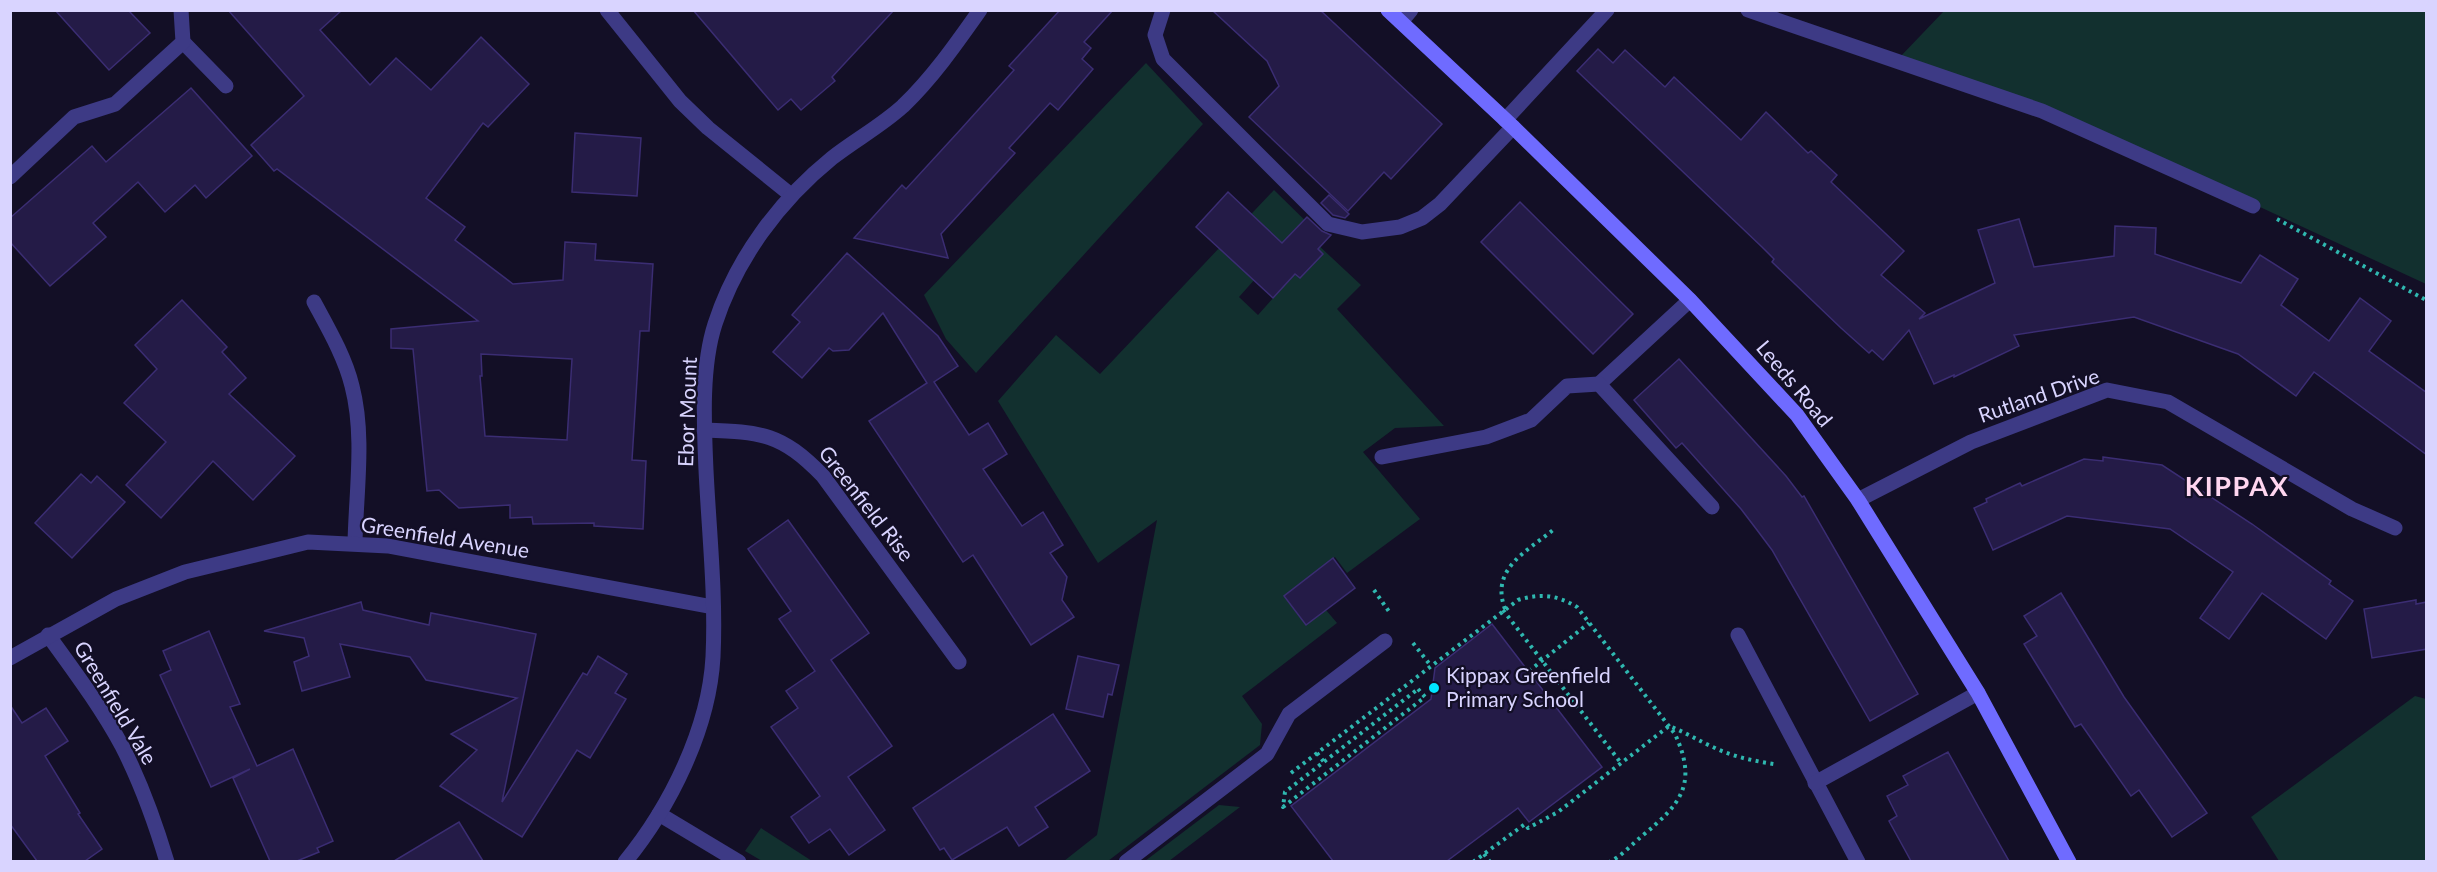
<svg xmlns="http://www.w3.org/2000/svg" width="2437" height="872" font-family="Lato,sans-serif">
<rect width="100%" height="100%" fill="#130f26"/>
<!-- green -->
<g fill="#12302f" fill-rule="evenodd">
<polygon points="1944,11 2426,11 2426,284 2022,97 1900,57"/>
<polygon points="1146,63 1203,124 976,373 946,339 924,295"/>
<path d="M1274,190L1320,235L1316,243L1361,285L1337,309L1444,426L1395,428L1363,452L1420,519L1347,573L1335,557L1284,596L1306,625L1326,610L1337,623L1242,696L1262,724L1260,745L1108,861H1064L1097,835L1157,520L1098,563L998,401L1056,335L1100,374ZM1297,229L1323,254L1300,278L1273,253ZM1264,269L1283,287L1258,315L1239,297Z"/>
<polygon points="2415,696 2426,699 2426,861 2279,861 2251,817"/>
<polygon points="1219,805 1240,807 1169,861 1145,861"/>
<polygon points="761,828 812,861 762,861 745,851"/>
</g>
<!-- building -->
<g fill="#241b47" stroke="#3b2d73" stroke-width="1.5" fill-rule="evenodd">
<polygon points="55,10 128,10 150,33 109,70"/>
<path d="M228,10H342L320,30L370,85L396,58L431,90L481,37L529,84L488,127L483,123L426,198L465,227L455,240L513,284L563,280L565,242L596,244L595,260L653,264L649,331H640L632,460L646,461L643,529L594,526V523L533,524L532,517L510,518V505L459,508L439,490L427,491L413,349L391,348V329L478,321L277,169L274,171L251,145L304,96ZM481,354L572,359L567,440L485,436L480,376H482Z"/>
<polygon points="693,10 894,10 832,77 835,81 801,110 791,99 778,110"/>
<polygon points="1060,10 1113,10 1084,42 1091,48 1082,59 1093,69 1058,110 1050,103 1009,148 1015,153 941,234 948,258 854,238 902,185 906,189 961,129 1014,70 1009,66"/>
<polygon points="1212,10 1320,10 1442,124 1391,179 1384,172 1348,211 1249,117 1279,86 1267,61"/>
<polygon points="1598,49 1613,63 1625,50 1665,87 1674,77 1741,140 1766,112 1808,153 1811,151 1837,175 1831,182 1904,251 1881,275 1925,313 1919,319 1995,283 1978,230 2019,219 2034,267 2114,256 2115,226 2156,228 2155,254 2241,283 2260,255 2298,279 2281,305 2329,341 2360,298 2391,321 2369,351 2427,393 2427,455 2314,372 2296,396 2238,354 2134,317 2014,335 2019,346 1954,377 1954,375 1934,384 1909,330 1883,360 1872,350 1869,353 1841,328 1772,262 1774,259 1762,247 1577,71"/>
<polygon points="191,88 252,156 206,198 195,185 165,212 138,182 93,223 106,237 50,286 10,242 10,218 92,146 106,162"/>
<polygon points="575,133 641,138 637,196 572,192"/>
<polygon points="1228,192 1282,243 1307,217 1322,231 1331,235 1318,249 1323,254 1300,278 1295,274 1273,298 1196,227"/>
<polygon points="1329,195 1349,214 1345,218 1333,215 1321,203"/>
<polygon points="1520,202 1633,314 1593,354 1481,242"/>
<polygon points="847,253 938,336 958,366 934,382 969,435 988,423 1007,454 983,469 1022,526 1043,512 1063,545 1050,553 1067,577 1062,600 1074,617 1031,645 973,555 963,562 869,421 927,383 883,313 849,350 833,351 829,348 802,378 773,352 800,322 792,315"/>
<polygon points="182,300 227,347 222,352 246,378 229,394 295,456 253,500 213,461 161,518 126,485 166,442 124,403 157,369 135,345"/>
<polygon points="1679,359 1786,476 1802,497 1804,496 1918,694 1870,721 1772,550 1757,530 1741,509 1682,443 1676,448 1634,400"/>
<polygon points="2103,457 2162,465 2252,524 2331,581 2329,584 2353,601 2326,639 2262,593 2229,639 2200,618 2233,572 2170,529 2067,516 1993,550 1974,508 1987,502 1986,499 2020,483 2022,486 2084,459 2103,461"/>
<polygon points="81,474 91,483 97,476 125,502 72,558 35,523"/>
<polygon points="788,520 869,633 831,660 892,746 848,777 885,830 849,855 830,829 809,843 791,817 820,796 771,727 798,708 786,691 815,671 779,619 791,611 748,549"/>
<polygon points="1333,558 1355,588 1306,625 1284,596"/>
<polygon points="2061,593 2124,697 2207,813 2172,837 2139,790 2131,796 2081,724 2075,727 2024,644 2037,636 2024,616"/>
<polygon points="2416,600 2416,604 2427,602 2427,649 2372,658 2364,609"/>
<polygon points="361,602 363,610 429,625 431,613 536,634 502,802 583,673 587,675 598,656 627,674 615,693 626,699 590,758 577,750 522,837 440,786 477,750 451,734 517,698 426,680 410,657 340,644 350,677 302,691 294,662 309,656 304,638 264,631"/>
<polygon points="1492,624 1602,767 1529,822 1518,808 1447,861 1333,861 1291,806 1431,699 1435,668"/>
<polygon points="209,631 240,704 230,707 257,766 293,749 333,841 317,848 319,852 297,861 270,861 233,778 250,769 211,787 160,675 171,670 163,651"/>
<polygon points="1078,656 1119,665 1112,695 1108,694 1103,717 1066,709"/>
<polygon points="10,705 22,723 46,708 68,741 45,756 80,813 78,814 102,849 85,861 37,861 10,824"/>
<polygon points="1053,714 1090,771 1035,807 1048,827 1019,846 1007,827 952,860 944,848 940,850 913,808"/>
<polygon points="1948,752 1979,808 2009,861 1911,861 1889,821 1897,816 1887,796 1908,785 1903,776"/>
<polygon points="459,822 483,861 394,861"/>
</g>
<g fill="none" stroke-linecap="round" stroke-linejoin="round">
<!-- path -->
<g stroke="#2fb8b0" stroke-width="4" stroke-dasharray="3 4.5" stroke-linecap="butt">
<polyline points="2277,219 2426,300"/>
<polyline points="1374,590 1390,613"/>
<path d="M1505,609C1490,569 1526,552 1553,530"/>
<polyline points="1503,610 1621,763"/>
<polyline points="1413,643 1431,666"/>
<polyline points="1564,643 1589,623"/>
<polygon points="1418,689 1425,697 1283,807 1285,792"/>
<polyline points="1317,753 1324,762"/>
<path d="M1291,773L1518,600C1541,593 1557,595 1577,607L1675,734C1698,784 1681,804 1642,836C1632,844 1621,857 1609,862"/>
<polyline points="1484,854 1490,862"/>
<path d="M1473,862L1525,824L1528,828L1558,812L1669,726C1685,732 1699,741 1715,748C1734,757 1754,761 1774,764"/>
</g>
<!-- lane -->
<g stroke="#3d3a85" stroke-width="15">
<polyline points="1163,10 1155,35 1163,59 1328,224 1362,232 1400,227 1422,218 1440,204 1513,127"/>
<polyline points="1748,10 2042,111 2253,206"/>
<polyline points="1505,120 1607,10"/>
<polyline points="1599,384 1690,300"/>
<polyline points="1382,457 1486,437 1531,420 1567,386 1599,384 1712,507"/>
<polyline points="1738,635 1858,862"/>
<polyline points="1815,783 1978,693"/>
<polyline points="659,814 739,862"/>
<polyline points="1126,862 1267,754 1289,714 1385,641"/>
</g>
<!-- street -->
<g stroke="#3d3a85" stroke-width="15">
<polyline points="607,10 680,101 708,128 791,195"/>
<polyline points="1401,22 1411,10"/>
<polyline points="183,42 226,86"/>
<polyline points="10,177 74,117 115,104 183,42 181,10"/>
<path d="M314,302C328,328 345,357 352,386C365,436 356,492 355,543"/>
<path d="M704,430C762,432 781,433 823,476L959,662"/>
<polyline points="1858,500 1971,442 2107,390 2168,402 2352,509 2395,528"/>
<path d="M48,635C74,671 101,707 122,746C141,783 155,822 167,862"/>
<polyline points="10,658 116,599 185,572 308,542 388,546 713,607"/>
<path d="M625,862C670,807 709,729 713,657C716,595 709,532 706,470C704,425 701,367 715,324C736,259 779,201 832,158C855,140 881,126 903,106C933,77 956,44 980,10"/>
</g>
<!-- secondary -->
<polyline stroke="#6f6bff" stroke-width="15" points="1388,10 1513,127 1690,300 1797,415 1858,500 1978,693 2069,862"/>
<!-- path-bridge -->
<polyline stroke="#2fb8b0" stroke-width="4" stroke-dasharray="3 4.5" stroke-linecap="butt" points="1529,671 1564,643"/>
</g>
<!-- markers -->
<circle fill="#00e5ff" stroke="#130f26" stroke-width="2" cx="1434" cy="688" r="6"/>
<g text-anchor="middle" stroke-width="4.5" stroke-linejoin="round" paint-order="stroke">
<!-- street labels -->
<g font-size="21" fill="#d9d4ff" stroke="#130f26">
<text transform="translate(1794 384) rotate(50)" y="7">Leeds Road</text>
<text transform="translate(2039 396) rotate(-19)" y="7">Rutland Drive</text>
<text transform="translate(688 412) rotate(-88)" y="7">Ebor Mount</text>
<text transform="translate(866 504) rotate(52)" y="7">Greenfield Rise</text>
<text transform="translate(445 538) rotate(9)" y="7">Greenfield Avenue</text>
<text transform="translate(115 703) rotate(59)" y="7">Greenfield Vale</text>
</g>
<!-- poi labels -->
<g font-size="21" fill="#d9d4ff" stroke="#130f26" text-anchor="start">
<text x="1446" y="683">Kippax Greenfield<tspan x="1446" dy="24">Primary School</tspan></text>
</g>
<!-- district labels -->
<g font-size="27" font-weight="bold" letter-spacing="1.5" fill="#ffd6f0" stroke="#130f26">
<text x="2237" y="496">KIPPAX</text>
</g>
</g>
<!-- border -->
<rect width="2437" height="872" fill="none" stroke="#d9d4ff" stroke-width="24"/>
</svg>
